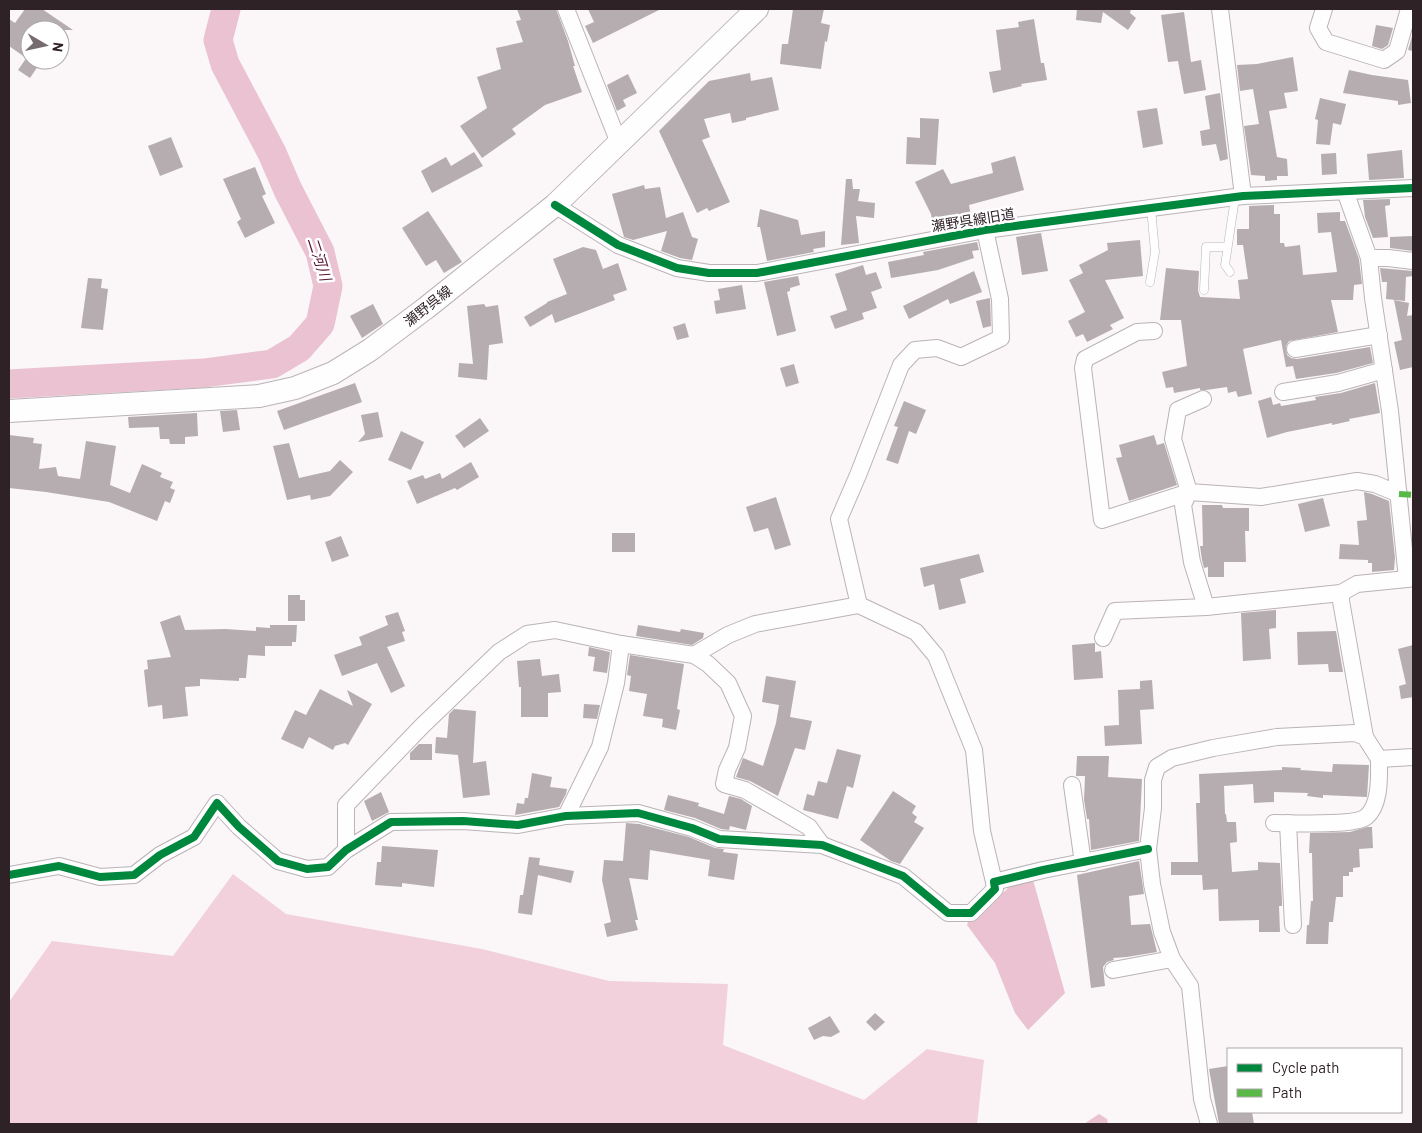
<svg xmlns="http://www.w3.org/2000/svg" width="1422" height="1133" font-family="Barlow,'Noto Sans JP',sans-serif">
<rect width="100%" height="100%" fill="#fbf6f8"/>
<!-- forest -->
<polygon fill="#f2d1dd" points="233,874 286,914 482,949 609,981 728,984 723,1045 864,1100 927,1049 984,1060 977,1124 9,1124 9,1002 52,941 173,956"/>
<!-- water -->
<g fill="#eac2d1">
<polygon points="1033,880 1065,993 1028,1030 1015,1013 995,963 967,925 969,919 985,911 1013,883"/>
<polygon points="1099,1114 1107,1119 1108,1124 1084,1124"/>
</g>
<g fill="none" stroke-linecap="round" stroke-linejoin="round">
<!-- river -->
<polyline stroke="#eac2d1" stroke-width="29" points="9,384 204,373 272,364 299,348 320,324 328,286 320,252 288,190 272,153 225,64 218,40 226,9"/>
</g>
<!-- building -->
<g fill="#b6adb1">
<polygon points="25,9 42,9 73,30 30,30 30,60 42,60 30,78 18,70 25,60 29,60 9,46 9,19 15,23"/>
<polygon points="517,9 556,9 568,41 575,66 573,66 582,92 545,105 512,129 516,134 482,158 460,126 487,108 477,77 501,69 496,48 523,42 516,21 521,20"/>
<polygon points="588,9 661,9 593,43 585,26 594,22"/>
<polygon points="793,9 824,9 821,23 830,25 827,42 825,41 821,69 780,64 782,44 788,44"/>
<polygon points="1077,9 1131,9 1130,13 1136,18 1128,30 1103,12 1101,23 1076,20"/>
<polygon points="1184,12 1191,62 1201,60 1206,90 1184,94 1178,61 1168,62 1161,15"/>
<polygon points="1034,19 1041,63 1044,63 1047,80 1021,84 1022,86 993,93 989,72 1001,70 996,30 1019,27 1018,22"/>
<polygon points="1376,25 1393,28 1388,45 1382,49 1372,46"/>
<polygon points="1413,33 1413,51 1408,50"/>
<polygon points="1293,57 1298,91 1284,93 1287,108 1269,111 1277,157 1287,159 1288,176 1277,176 1277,180 1265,181 1265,176 1251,175 1244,126 1259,124 1253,89 1240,91 1237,65 1257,64"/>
<polygon points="1349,70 1372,75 1408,80 1411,103 1398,105 1398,101 1343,93"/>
<polygon points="750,73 751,81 772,77 779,110 746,118 746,120 732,123 730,113 704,119 710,137 702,140 730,202 709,211 707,208 697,213 659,131 709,81"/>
<polygon points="628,74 637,93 623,100 626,106 617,111 607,85"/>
<polygon points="1220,93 1228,159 1220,161 1216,144 1202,146 1200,131 1210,129 1205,96"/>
<polygon points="1320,98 1346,104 1341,125 1333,123 1330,145 1316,144 1318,120 1315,119"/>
<polygon points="1157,108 1163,144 1143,148 1137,111"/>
<polygon points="920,118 939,119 936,165 906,164 907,137 920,138"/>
<polygon points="171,137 183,167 160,176 148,146"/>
<polygon points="1402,150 1404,178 1369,180 1367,154"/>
<polygon points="474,152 483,166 432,193 421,171 446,157 451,166"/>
<polygon points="1336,153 1337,174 1322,175 1321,154"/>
<polygon points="1015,156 1024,190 969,205 972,222 933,230 931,214 915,182 943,169 951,184 993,173 991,163"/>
<polygon points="255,167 266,194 262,196 275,223 245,238 237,222 241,219 223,179"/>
<polygon points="846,179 852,179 853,189 860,189 858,201 875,203 874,218 856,216 859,243 841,245"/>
<polygon points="644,185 645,189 660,187 666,218 683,212 692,237 698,239 692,260 680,258 661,251 667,231 633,240 624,237 612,194"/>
<polygon points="1390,199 1390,205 1385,206 1388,237 1373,238 1365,217 1363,200"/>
<polygon points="1274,205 1274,214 1280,214 1280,243 1284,243 1285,247 1300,245 1303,275 1337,272 1331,232 1318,233 1317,213 1340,212 1340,221 1345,221 1359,259 1362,284 1354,285 1353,300 1331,300 1338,332 1289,341 1286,346 1287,355 1291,358 1297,359 1370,347 1373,363 1336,373 1296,379 1293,366 1286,367 1281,340 1243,349 1252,394 1238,397 1236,391 1228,393 1227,387 1206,390 1200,390 1200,388 1174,393 1173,387 1166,388 1162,372 1187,366 1181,320 1160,320 1166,268 1199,271 1198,290 1200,297 1240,299 1238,280 1248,279 1243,245 1237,245 1237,229 1249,229 1249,206"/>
<polygon points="760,209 798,220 801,235 825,231 825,247 813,249 814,252 767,261 760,227 757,227"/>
<polygon points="428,211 462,262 444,273 436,260 426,266 402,228"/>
<polygon points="1041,233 1048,271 1022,275 1016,237"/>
<polygon points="1413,236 1413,251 1390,248 1390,237"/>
<polygon points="1140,240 1143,276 1105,280 1124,318 1110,325 1113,329 1087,342 1083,334 1076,337 1068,321 1085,312 1069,280 1083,273 1079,265 1108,250 1107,243"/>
<polygon points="977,242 979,250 972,251 974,258 938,270 891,278 888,262 924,255 923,252"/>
<polygon points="583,247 596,250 603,269 618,263 627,290 613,295 615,300 555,323 552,314 530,327 524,317 547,303 547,302 567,294 553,259"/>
<polygon points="863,265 866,275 876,272 882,288 871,292 877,308 862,313 864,319 835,329 830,316 847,310 835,274"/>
<polygon points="1380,268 1413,271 1413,276 1406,277 1405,301 1386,299 1387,282 1382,282"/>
<polygon points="974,271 982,292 950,304 948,299 909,319 903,306"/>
<polygon points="798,276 800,285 790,288 790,291 787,292 796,331 777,336 764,282"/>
<polygon points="88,278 102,279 101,288 108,289 103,330 81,328"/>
<polygon points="742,285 746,309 716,314 714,301 720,300 718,289"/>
<polygon points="990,298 991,326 983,328 976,301"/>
<polygon points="1394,300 1409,303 1407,316 1413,315 1413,367 1400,370 1394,342 1402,340"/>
<polygon points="373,304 383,324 362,338 350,316"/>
<polygon points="484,304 486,307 498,305 503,343 489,345 487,380 458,377 459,363 473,364 467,306"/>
<polygon points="685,323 689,337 677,340 673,327"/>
<polygon points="794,364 799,383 786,387 780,368"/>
<polygon points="355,383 362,402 284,430 277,411"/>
<polygon points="1375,383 1380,413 1349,419 1350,421 1332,425 1332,423 1287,432 1267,438 1258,401 1271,397 1273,405 1280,403 1281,406 1316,400 1315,397 1341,393"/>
<polygon points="904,401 926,410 916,434 909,431 898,464 886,460 898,427 894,426"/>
<polygon points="237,410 240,430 223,432 220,411"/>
<polygon points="378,412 383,437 358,442 365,434 361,415"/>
<polygon points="197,413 198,436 185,437 185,444 170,444 169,439 160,439 159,427 129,428 128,417"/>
<polygon points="480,418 489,431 464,448 455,436"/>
<polygon points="401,431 424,442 411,470 388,460"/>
<polygon points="9,435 34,438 33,443 42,444 39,469 56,467 58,476 80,479 86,441 116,446 110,485 130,493 142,464 162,473 160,477 173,482 170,488 175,490 170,503 165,501 157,521 109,502 46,492 9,488"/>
<polygon points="1154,435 1157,445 1164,443 1177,485 1129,501 1116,458 1122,457 1119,445"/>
<polygon points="289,443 299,478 330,471 340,460 353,472 330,496 311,500 310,495 287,500 273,446"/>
<polygon points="471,462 479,477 457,490 455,488 417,504 407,481 423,475 425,479 440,473 442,479"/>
<polygon points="1364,492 1372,494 1389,501 1395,558 1394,570 1372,572 1372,563 1368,563 1368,560 1339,559 1340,544 1359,545 1357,521 1367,520"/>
<polygon points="776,497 791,545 775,550 768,528 754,532 746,507"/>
<polygon points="1323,498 1330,526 1305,532 1298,504"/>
<polygon points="1202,505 1222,505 1223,508 1249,508 1249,531 1245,531 1246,562 1224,562 1224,577 1208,577 1208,567 1204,568 1202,560 1200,546 1203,546"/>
<rect x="612" y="533" width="23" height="19"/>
<polygon points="341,536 349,556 332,562 325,542"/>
<polygon points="979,554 984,572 960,579 966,603 939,610 934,584 924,587 920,568"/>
<polygon points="288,595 300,595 300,600 305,600 305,621 288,621"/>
<polygon points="1276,610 1276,628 1269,629 1271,659 1243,661 1241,613"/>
<polygon points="398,612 405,631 402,632 405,641 387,647 405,686 391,693 377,663 342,676 334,655 362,645 359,637 388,625 385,616"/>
<polygon points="180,615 185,630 225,629 256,631 256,627 270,628 270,625 297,625 296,642 292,642 292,646 265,646 265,656 248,655 246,678 239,678 239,681 200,679 200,686 185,687 188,716 163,719 162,705 148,707 144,670 148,669 147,660 171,657 160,622"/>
<polygon points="638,625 680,632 681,629 704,633 703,638 692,645 636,636"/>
<polygon points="1336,631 1343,672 1329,672 1328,664 1298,665 1297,632"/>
<polygon points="1095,643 1095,652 1101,651 1103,678 1074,680 1072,645"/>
<polygon points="1413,645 1413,697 1401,699 1399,686 1406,684 1398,649"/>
<polygon points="589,647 610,652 607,673 593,671 595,657 588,656"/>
<polygon points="630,655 684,664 677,709 680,710 676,730 662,727 663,719 643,716 647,694 629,691 631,676 627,675"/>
<polygon points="540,659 542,676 559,674 561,692 548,693 548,717 521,717 521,687 519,687 517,661"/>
<polygon points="766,676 796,681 790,717 812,721 805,750 795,748 778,796 750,781 736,777 743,758 763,766 776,723 779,705 762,702"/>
<polygon points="1152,680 1154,709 1140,710 1142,744 1105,746 1104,726 1119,725 1118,690 1140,689 1140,681"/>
<polygon points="320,689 353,706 347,690 372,704 348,745 345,743 335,746 333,750 309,737 303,749 281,739 295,710 306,715"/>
<polygon points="584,704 600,705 597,719 583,718"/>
<polygon points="454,709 476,711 473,763 486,761 490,795 463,798 458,755 435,753 436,737 447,738 449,714"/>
<polygon points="419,744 432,744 432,760 410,760 410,753"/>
<polygon points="837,749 861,755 853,788 847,786 838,819 803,810 807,794 814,796 818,781 827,783"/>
<polygon points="1077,756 1109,756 1108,777 1142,779 1139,841 1091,850 1089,819 1087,819 1084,800 1085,776 1076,776"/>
<polygon points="1333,764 1369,765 1367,797 1323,795 1323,798 1307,796 1308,793 1274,792 1274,802 1254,803 1253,784 1224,786 1225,814 1226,814 1227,822 1236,822 1237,842 1230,843 1232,872 1258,870 1258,862 1280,863 1282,901 1282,906 1279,906 1280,932 1259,932 1259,920 1219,921 1218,889 1203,890 1202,875 1171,875 1171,862 1198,862 1196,803 1200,803 1199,774 1282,770 1282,767 1301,768 1300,770 1332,772"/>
<polygon points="532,773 552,777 550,787 567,789 566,794 559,807 515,815 517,803 524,804 525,798 528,798"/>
<polygon points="893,791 916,806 912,813 917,817 914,822 924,828 900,864 891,861 860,840"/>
<polygon points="381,792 389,812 372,821 364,801"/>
<polygon points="668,795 699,803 698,806 724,814 729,796 741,799 752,806 746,830 730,826 729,830 721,829 695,818 664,810"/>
<polygon points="626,823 639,824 689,837 715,848 724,849 723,852 738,854 734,880 708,876 710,860 650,850 648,880 629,878 638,920 635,920 638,930 607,937 604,924 611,922 602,880 604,860 623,861"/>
<polygon points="1367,827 1372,827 1373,848 1359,849 1360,867 1353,868 1353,872 1349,872 1349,876 1343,876 1343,897 1336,897 1333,922 1329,922 1328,944 1306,944 1307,925 1309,925 1311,901 1313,901 1312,853 1309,853 1310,833 1350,832"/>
<polygon points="382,846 438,850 434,887 402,883 402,887 375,885 377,862 381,862"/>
<polygon points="529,857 540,858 539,865 574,871 571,883 538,875 532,915 518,913 520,895 523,895"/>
<polygon points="1139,861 1144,894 1129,896 1131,925 1150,924 1157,952 1127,957 1113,958 1114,960 1107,962 1103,967 1105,986 1091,988 1077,875"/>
<polygon points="875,1013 885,1022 875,1031 866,1022"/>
<polygon points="830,1016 840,1032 831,1037 823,1036 814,1040 808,1028"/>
<polygon points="1228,1066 1228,1112 1252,1112 1254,1124 1219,1124 1209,1069"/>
</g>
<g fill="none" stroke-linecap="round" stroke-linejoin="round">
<!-- service casing -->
<g stroke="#bbb3b6" stroke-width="9">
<g id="service">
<polyline points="1230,272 1225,265 1235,198"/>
<polyline points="1150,282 1155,252 1151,208"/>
<polyline points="1204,290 1206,247 1227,247"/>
</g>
</g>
<!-- minor casing -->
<g stroke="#bbb3b6" stroke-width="18">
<g id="minor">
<polyline points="566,9 619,143"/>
<polyline points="1220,9 1243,196"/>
<polyline points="1324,9 1318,28 1326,42 1384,60 1397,51 1409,9"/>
<polyline points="1345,191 1369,258 1373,298 1390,411 1407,579 1413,578"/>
<polyline points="555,205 618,245 677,268 709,273 757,273 985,230 1151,208 1243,196 1413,188"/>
<polyline points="1369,258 1388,258 1413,261"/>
<polyline points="1154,331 1137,332 1085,359 1083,368 1102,520 1189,492 1183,505 1192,562 1206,607"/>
<polyline points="1295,349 1379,335"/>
<polyline points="1283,392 1338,383 1384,370"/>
<polyline points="1203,399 1178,410 1173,439 1189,492 1261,497 1357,481 1375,484 1399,494"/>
<polyline points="859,605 916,632 936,656 974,750 982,831 994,882"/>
<polyline points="1103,638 1115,611 1206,607 1341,593"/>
<polyline points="694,655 728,635 755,624 859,605 839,519 858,475 901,365 915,350 937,348 961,357 1001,338 1000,299 985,230"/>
<polyline points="1365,737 1341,601 1341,593 1357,584 1407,579"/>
<polyline points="1072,785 1083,863"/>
<polyline points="566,816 600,747 616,683 621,644"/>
<path d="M1274,823C1291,823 1355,826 1366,817C1381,805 1379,775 1379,759"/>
<polyline points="1288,823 1293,925"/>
<polyline points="346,850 346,805 422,726 499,652 527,634 555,630 621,644 694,655 708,664 728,683 743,716 737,748 727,770 724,784 745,790 809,827 822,845"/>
<polyline points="9,875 59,866 100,877 134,875 160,855 194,837 217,803 239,827 278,861 307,869 328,867 346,850 391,822 463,821 518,825 566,816 638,813 692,828 719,839 822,845 903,876 948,913 971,913 995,889 994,882 1043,870 1148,849"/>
<polyline points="1113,970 1172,959"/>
<polyline points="1209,1124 1202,1099 1190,986 1172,959 1162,932 1152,884 1148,849 1153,808 1153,780 1157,767 1172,758 1213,748 1277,737 1355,733 1365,737 1379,759 1413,757"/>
</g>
</g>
<!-- secondary casing -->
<g stroke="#bbb3b6" stroke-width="24">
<polyline id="secondary" points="9,411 259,396 295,388 333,373 370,350 426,308 555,205 757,9"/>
</g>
<!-- service -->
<use href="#service" stroke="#fefefe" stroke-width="8"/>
<!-- minor -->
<use href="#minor" stroke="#fefefe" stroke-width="16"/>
<!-- secondary -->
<use href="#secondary" stroke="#fefefe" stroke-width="22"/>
<!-- quiet -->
<polyline stroke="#58b947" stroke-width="6" stroke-dasharray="12 6" stroke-linecap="butt" points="1399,494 1413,495"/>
<!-- cycleway casing -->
<g stroke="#fff" stroke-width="11">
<g id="cycleway">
<polyline points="555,205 618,245 677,268 709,273 757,273 985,230 1151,208 1243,196 1413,188"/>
<polyline points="9,875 59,866 100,877 134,875 160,855 194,837 217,803 239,827 278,861 307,869 328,867 346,850 391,822 463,821 518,825 566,816 638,813 692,828 719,839 822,845 903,876 948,913 971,913 995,889 994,882 1043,870 1148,849"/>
</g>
</g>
<!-- cycleway -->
<use href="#cycleway" stroke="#00873e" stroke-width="8"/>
</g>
<g text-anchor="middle" stroke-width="5" stroke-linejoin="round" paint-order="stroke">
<!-- street labels -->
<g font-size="14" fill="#2f2227" stroke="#fff">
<text transform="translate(973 220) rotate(-9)" y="5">瀬野呉線旧道</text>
<text transform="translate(428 306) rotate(-38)" y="5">瀬野呉線</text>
</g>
<!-- water labels -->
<g font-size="15" font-style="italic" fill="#551434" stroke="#fff">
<text transform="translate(319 259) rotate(72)" y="5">二河川</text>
</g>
</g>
<!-- border -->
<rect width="1422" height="1133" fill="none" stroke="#2f2227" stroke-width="20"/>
<!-- legend -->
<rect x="1227" y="1048" width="175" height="65" fill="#ffffff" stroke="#aca7a9"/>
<rect x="1237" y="1064" width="25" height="8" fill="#00873e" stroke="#aca7a9"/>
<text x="1272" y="1073" font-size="15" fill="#2f2227">Cycle path</text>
<rect x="1237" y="1089" width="25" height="8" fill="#58b947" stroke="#aca7a9"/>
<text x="1272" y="1098" font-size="15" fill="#2f2227">Path</text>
<!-- north arrow -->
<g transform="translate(45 45) rotate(99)"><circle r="24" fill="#ffffff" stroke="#aca7a9"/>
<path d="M0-4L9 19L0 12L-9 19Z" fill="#766c70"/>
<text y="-8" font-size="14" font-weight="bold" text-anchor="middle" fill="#2f2227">N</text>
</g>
</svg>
